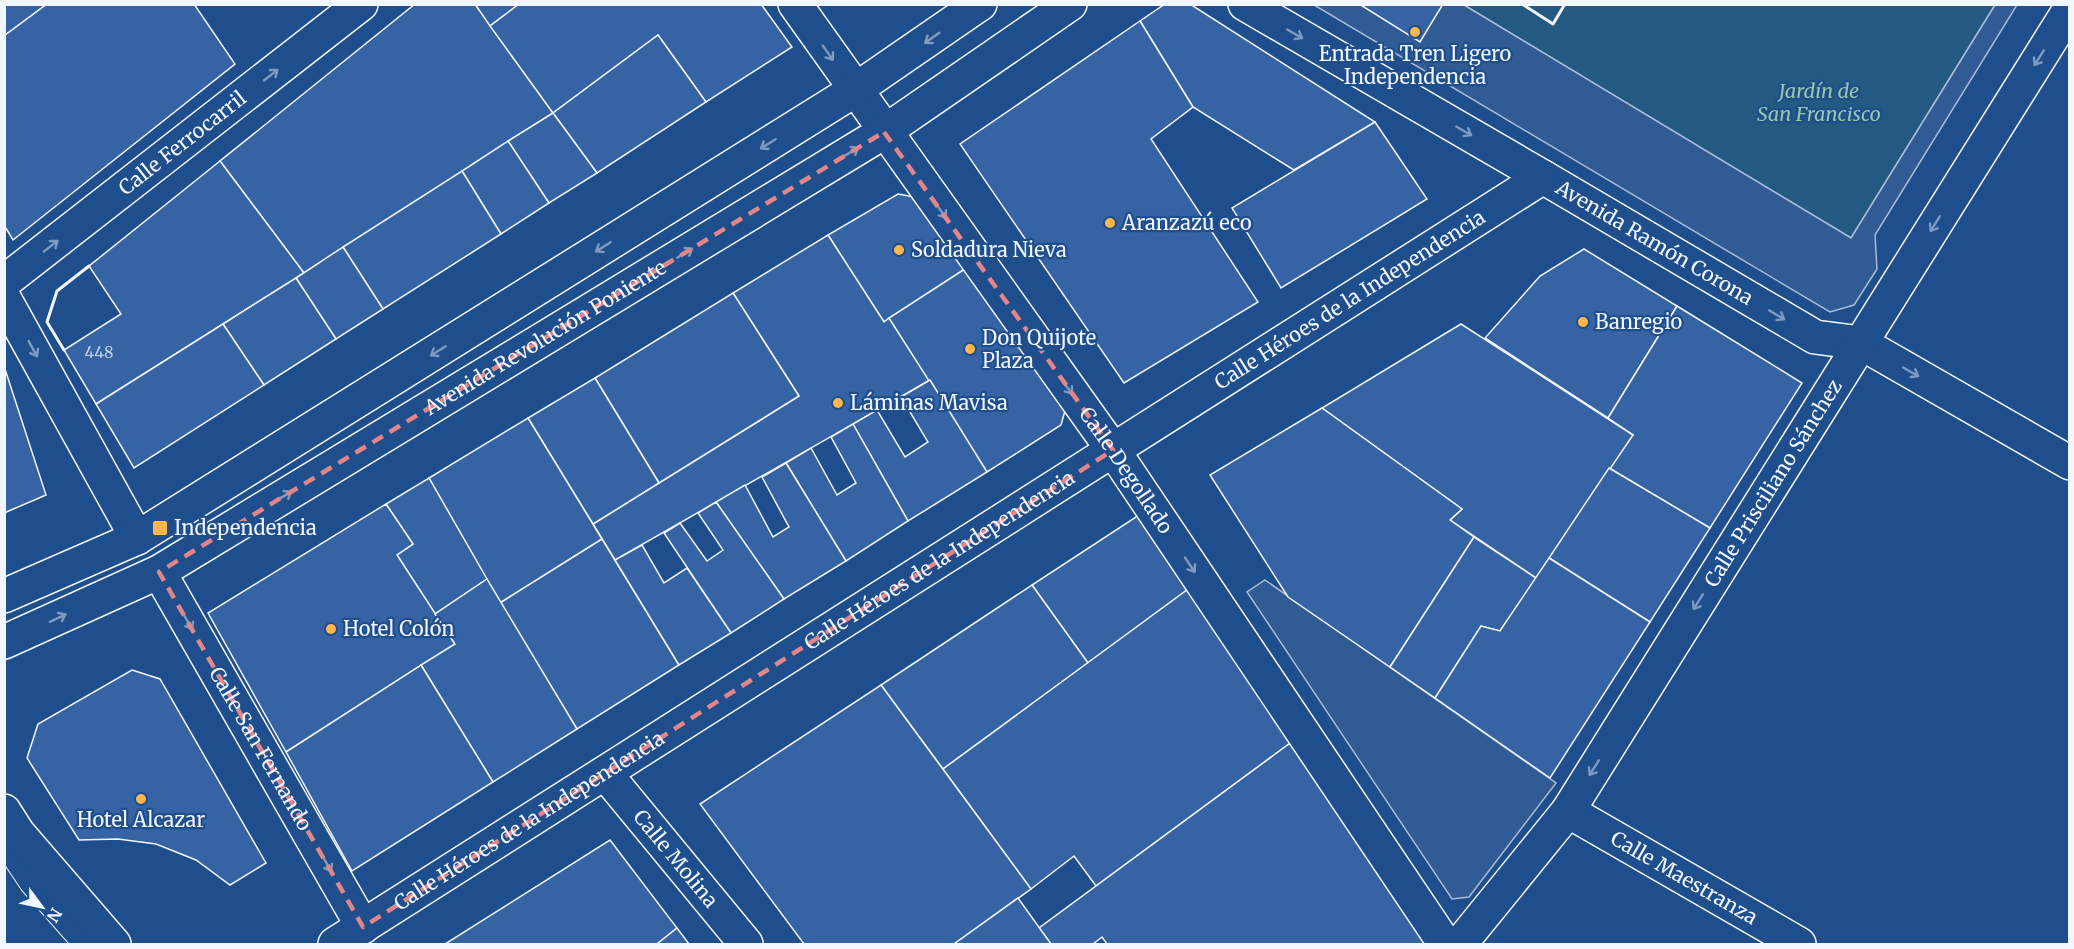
<svg xmlns="http://www.w3.org/2000/svg" width="2074" height="949" font-family="Merriweather,serif">
<rect width="100%" height="100%" fill="#1f4e8c"/>
<!-- green -->
<polygon fill="#245a82" stroke="#a8bbd7" stroke-width="1.5" points="1464,5 1995,5 1851,238"/>
<!-- parking -->
<g fill="#305b95" stroke="#a8bbd7" stroke-width="1.5">
<polygon points="1314,5 1464,5 1851,238 1995,5 2017,5 1875,235 1877,269 1854,305 1830,312"/>
<polygon points="1265,580 1556,783 1469,897 1452,899 1247,592"/>
</g>
<!-- building -->
<g fill="#3563a3" stroke="#f2f6ff" stroke-width="1.5">
<polygon points="4,4 47,4 4,36"/>
<polygon points="47,4 194,4 235,64 13,240 4,225 4,36"/>
<polygon points="415,4 475,4 553,113 304,273 220,161"/>
<polygon points="475,4 519,4 490,26"/>
<polygon points="519,4 761,4 792,47 706,102 658,35 553,113 490,26"/>
<polygon points="1165,4 1190,4 1375,122 1294,170 1193,107 1140,21"/>
<polygon points="1359,4 1443,4 1420,42"/>
<polygon points="1140,21 1193,107 1151,139 1258,302 1124,383 960,144"/>
<polygon points="658,35 706,102 597,173 553,113"/>
<polygon points="553,113 597,173 549,203 508,141"/>
<polygon points="1375,122 1427,199 1281,288 1232,208"/>
<polygon points="508,141 549,203 501,234 462,171"/>
<polygon points="220,161 304,273 96,404 64,350 121,314 89,266"/>
<polygon points="462,171 501,234 383,309 343,247"/>
<polygon points="898,194 925,199 971,265 884,322 828,235"/>
<polygon points="828,235 884,322 889,318 930,380 615,560 593,524 799,396 733,293"/>
<polygon points="343,247 383,309 336,339 296,278"/>
<polygon points="1584,249 1677,306 1608,418 1485,338 1540,276"/>
<polygon points="971,265 1068,400 1061,425 987,472 889,318"/>
<polygon points="296,278 336,339 264,385 223,324"/>
<polygon points="733,293 799,396 659,483 595,378"/>
<polygon points="1677,306 1802,383 1710,528 1609,468 1633,435 1608,418"/>
<polygon points="223,324 264,385 134,468 96,404"/>
<polygon points="1461,324 1633,435 1536,578 1450,520 1462,509 1322,408"/>
<polygon points="4,366 46,495 4,513"/>
<polygon points="595,378 659,483 593,524 528,418"/>
<polygon points="930,380 987,472 908,521 853,424 877,410 905,457 928,442 901,397"/>
<polygon points="1322,408 1462,509 1450,520 1474,537 1390,667 1288,597 1210,475"/>
<polygon points="528,418 602,539 500,603 429,478"/>
<polygon points="853,424 908,521 846,561 786,463 811,448 837,495 856,483 831,437"/>
<polygon points="786,463 846,561 784,599 716,502 745,485 773,537 789,527 762,477"/>
<polygon points="1609,468 1710,528 1650,622 1549,558"/>
<polygon points="429,478 487,579 435,614 397,555 413,544 386,504"/>
<polygon points="716,502 784,599 731,633 664,533 680,523 707,561 723,550 698,513"/>
<polygon points="386,504 413,544 397,555 455,644 286,752 208,613"/>
<polygon points="1142,513 1191,587 1088,663 1032,585"/>
<polygon points="1474,537 1536,578 1500,631 1481,626 1435,698 1390,667"/>
<polygon points="602,539 679,665 577,729 500,603"/>
<polygon points="642,545 664,583 687,568 731,633 679,665 615,560"/>
<polygon points="1549,558 1650,622 1550,778 1435,698 1481,626 1500,631"/>
<polygon points="487,579 577,729 493,782 421,665 455,644 435,614"/>
<polygon points="1032,585 1088,663 943,769 881,685"/>
<polygon points="1191,587 1293,741 1096,886 1074,856 1031,889 943,769"/>
<polygon points="421,665 493,782 352,871 286,752"/>
<polygon points="132,670 160,679 266,863 230,885 196,860 156,844 118,839 79,840 27,758 38,724"/>
<polygon points="881,685 1031,889 954,944 804,944 700,804"/>
<polygon points="1293,741 1426,943 1425,944 1107,944 1102,937 1093,944 1051,944 1039,928"/>
<polygon points="610,840 677,928 657,944 445,944"/>
<polygon points="1018,898 1051,944 954,944"/>
<polygon points="677,928 689,944 657,944"/>
</g>
<g fill="none" stroke-linecap="round" stroke-linejoin="round">
<!-- service casing -->
<g stroke="#f2f6ff" stroke-width="22">
<polyline id="service" points="4,845 30,884 83,944"/>
</g>
<!-- minor casing -->
<g stroke="#f2f6ff" stroke-width="36">
<g id="minor">
<path id="s1" d="M795,4L1113,450L1445,944"/>
<path id="s2" d="M1245,4L1543,177L1815,337L1861,343L2070,463"/>
<path id="s3" d="M4,282L361,4"/>
<polyline points="4,298 137,538"/>
<path id="s4" d="M159,572L363,927"/>
<polyline points="4,596 137,538 855,90 980,4"/>
<path id="s5" d="M4,642L159,572L884,132L1070,4"/>
<path id="s6" d="M605,773L746,944"/>
<path id="s7" d="M1568,811L1799,944"/>
<path id="s8" d="M335,944L1543,177"/>
<path id="s9" d="M1460,944L1568,811L2070,9"/>
</g>
</g>
<!-- primary casing -->
<g stroke="#f2f6ff" stroke-width="36">
<polyline id="primary" points="4,811 18,833 114,944"/>
</g>
<!-- service -->
<use href="#service" stroke="#1f4e8c" stroke-width="20"/>
<!-- minor -->
<use href="#minor" stroke="#1f4e8c" stroke-width="33"/>
<!-- primary -->
<use href="#primary" stroke="#1f4e8c" stroke-width="33"/>
<!-- wall -->
<g stroke="#f2f6ff" stroke-width="3">
<polyline points="1522,4 1553,24 1565,4"/>
<polyline points="64,350 47,322 57,291 89,266"/>
</g>
</g>
<!-- one-way arrows -->
<defs><path id="oneway-shaft" d="M-6 0H5M1.5-3L5.5 0L1.5 3" fill="none" stroke-width="1.6" stroke-linecap="round" stroke-linejoin="round" transform="scale(1.5)"/></defs>
<g stroke="#7e9ac0">
<use href="#oneway-shaft" transform="translate(1295 34) rotate(30)"/>
<use href="#oneway-shaft" transform="translate(932 38) rotate(145)"/>
<use href="#oneway-shaft" transform="translate(828 53) rotate(55)"/>
<use href="#oneway-shaft" transform="translate(2039 58) rotate(122)"/>
<use href="#oneway-shaft" transform="translate(271 75) rotate(-38)"/>
<use href="#oneway-shaft" transform="translate(1464 131) rotate(30)"/>
<use href="#oneway-shaft" transform="translate(768 144) rotate(148)"/>
<use href="#oneway-shaft" transform="translate(851 152) rotate(-31)"/>
<use href="#oneway-shaft" transform="translate(941 211) rotate(54)"/>
<use href="#oneway-shaft" transform="translate(1935 224) rotate(122)"/>
<use href="#oneway-shaft" transform="translate(51 246) rotate(-38)"/>
<use href="#oneway-shaft" transform="translate(603 247) rotate(148)"/>
<use href="#oneway-shaft" transform="translate(685 253) rotate(-31)"/>
<use href="#oneway-shaft" transform="translate(1777 315) rotate(31)"/>
<use href="#oneway-shaft" transform="translate(33 349) rotate(61)"/>
<use href="#oneway-shaft" transform="translate(438 351) rotate(148)"/>
<use href="#oneway-shaft" transform="translate(1911 372) rotate(30)"/>
<use href="#oneway-shaft" transform="translate(1067 387) rotate(54)"/>
<use href="#oneway-shaft" transform="translate(284 496) rotate(-31)"/>
<use href="#oneway-shaft" transform="translate(1190 565) rotate(56)"/>
<use href="#oneway-shaft" transform="translate(1698 602) rotate(122)"/>
<use href="#oneway-shaft" transform="translate(58 618) rotate(-25)"/>
<use href="#oneway-shaft" transform="translate(188 622) rotate(60)"/>
<use href="#oneway-shaft" transform="translate(1594 768) rotate(122)"/>
<use href="#oneway-shaft" transform="translate(327 864) rotate(60)"/>
</g>
<!-- marked area -->
<path fill="none" stroke="#e38589" stroke-width="4.5" stroke-dasharray="12 8" stroke-linejoin="round" d="M884,132L1113,450L363,927L159,572Z"/>
<!-- markers -->
<g fill="#ffb74d" stroke="#1f4e8c" stroke-width="2">
<circle cx="1415" cy="32" r="6"/>
<circle cx="1110" cy="223" r="6"/>
<circle cx="899" cy="250" r="6"/>
<circle cx="1583" cy="322" r="6"/>
<circle cx="970" cy="349" r="6"/>
<circle cx="838" cy="403" r="6"/>
<rect x="152" y="520" width="16" height="16" rx="3"/>
<circle cx="331" cy="629" r="6"/>
<circle cx="141" cy="799" r="6"/>
</g>
<g text-anchor="middle" stroke-width="4.5" stroke-linejoin="round" paint-order="stroke">
<!-- number labels -->
<g font-size="16" fill="#c3d1e8">
<text x="99" y="358">448</text>
</g>
<!-- poi labels -->
<g font-size="20" fill="#f2f6ff" stroke="#1f4e8c" text-anchor="start">
<text x="1415" y="61" text-anchor="middle">Entrada Tren Ligero<tspan x="1415" dy="23">Independencia</tspan></text>
<text x="1122" y="230">Aranzazú eco</text>
<text x="911" y="257">Soldadura Nieva</text>
<text x="1595" y="329">Banregio</text>
<text x="982" y="345">Don Quijote<tspan x="982" dy="23">Plaza</tspan></text>
<text x="850" y="410">Láminas Mavisa</text>
<text x="174" y="535">Independencia</text>
<text x="343" y="636">Hotel Colón</text>
<text x="141" y="827" text-anchor="middle">Hotel Alcazar</text>
</g>
<!-- park labels -->
<g font-size="20" font-style="italic" fill="#97c8a6" stroke="#1f4e8c">
<text x="1819" y="98">Jardín de<tspan x="1819" dy="23">San Francisco</tspan></text>
</g>
<!-- street labels -->
<g font-size="20" fill="#f2f6ff" stroke="#1f4e8c">
<text dy="7" stroke="none"><textPath href="#s3" startOffset="226">Calle Ferrocarril</textPath></text>
<text dy="7" stroke="none"><textPath href="#s2" startOffset="474">Avenida Ramón Corona</textPath></text>
<text dy="7" stroke="none"><textPath href="#s8" startOffset="1202">Calle Héroes de la Independencia</textPath></text>
<text dy="7" stroke="none"><textPath href="#s5" startOffset="622">Avenida Revolución Poniente</textPath></text>
<text dy="7" stroke="none"><textPath href="#s1" startOffset="572">Calle Degollado</textPath></text>
<text dy="7" stroke="none"><textPath href="#s9" startOffset="558">Calle Prisciliano Sánchez</textPath></text>
<text dy="7" stroke="none"><textPath href="#s8" startOffset="716">Calle Héroes de la Independencia</textPath></text>
<text dy="7" stroke="none"><textPath href="#s4" startOffset="204">Calle San Fernando</textPath></text>
<text dy="7" stroke="none"><textPath href="#s8" startOffset="230">Calle Héroes de la Independencia</textPath></text>
<text dy="7" stroke="none"><textPath href="#s6" startOffset="111">Calle Molina</textPath></text>
<text dy="7" stroke="none"><textPath href="#s7" startOffset="134">Calle Maestranza</textPath></text>
</g>
</g>
<!-- border -->
<rect width="2074" height="949" fill="none" stroke="#f2f6ff" stroke-width="12"/>
<!-- north arrow -->
<g transform="translate(42 907) rotate(123)" stroke="#1f4e8c" stroke-width="4.5" paint-order="stroke">
<path d="M0-4.5L10 22L0 15L-10 22Z" fill="#f2f6ff"/>
<text y="-9" font-size="16" font-weight="bold" text-anchor="middle" fill="#f2f6ff">N</text>
</g>
</svg>
